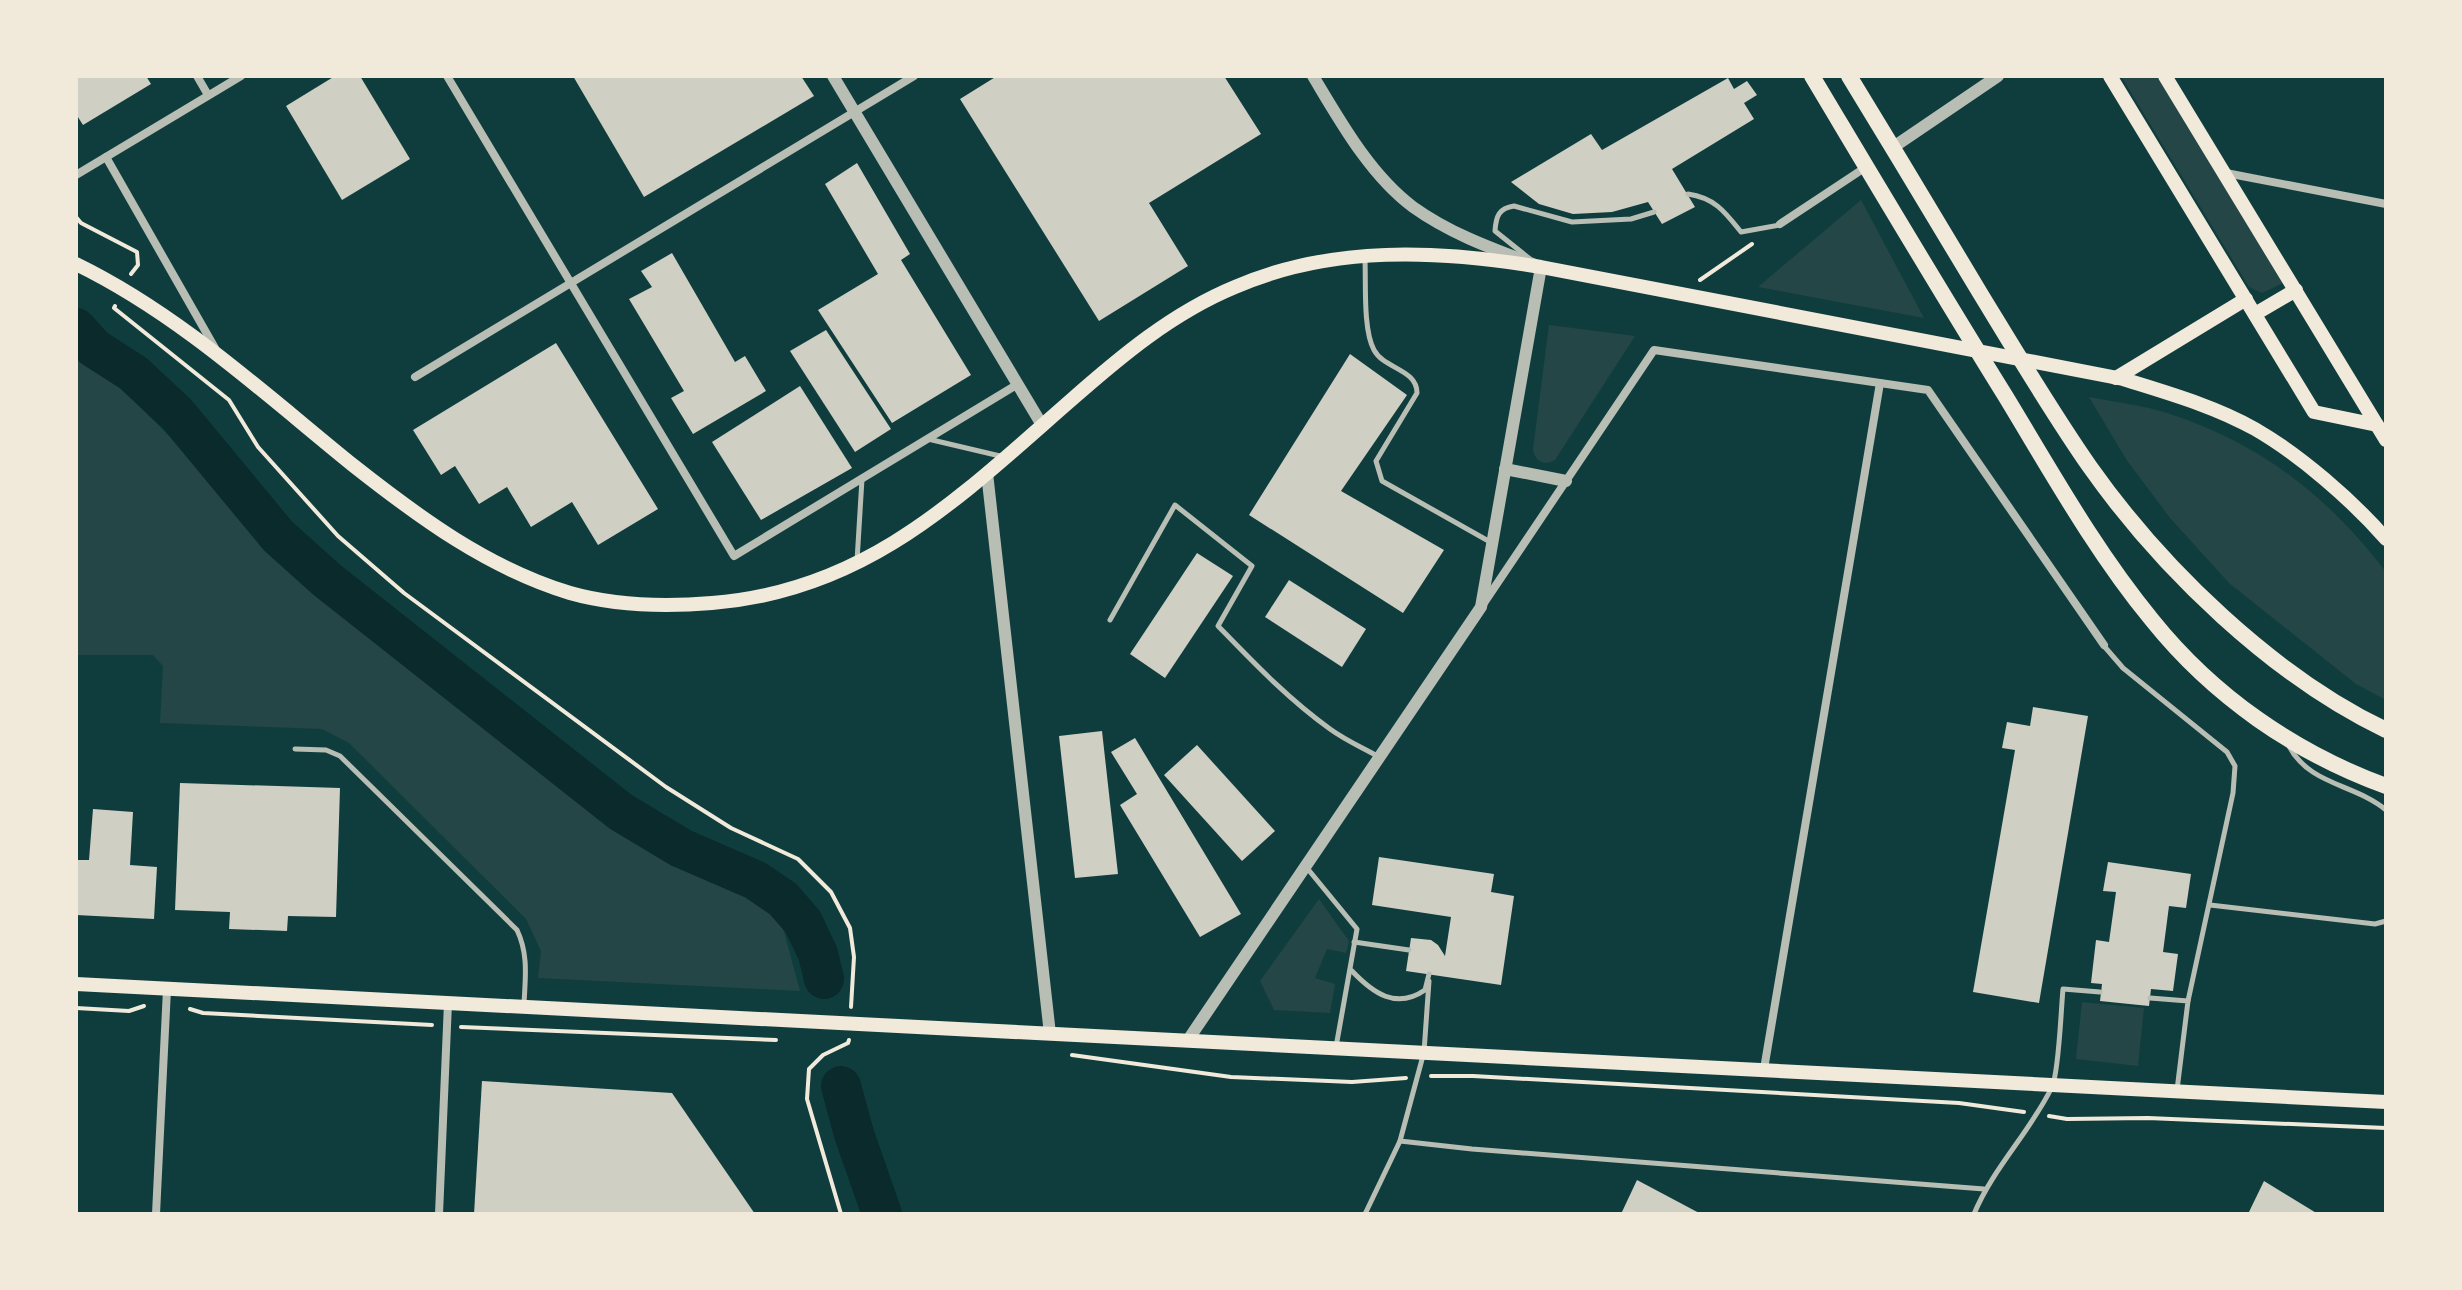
<svg xmlns="http://www.w3.org/2000/svg" width="2462" height="1290" font-family="'Alegreya Sans',sans-serif">
<rect width="100%" height="100%" fill="#0f3d3e"/>
<!-- green -->
<g fill="#244646">
<polygon points="2121,76 2157,76 2283,283 2262,293 2249,287"/>
<polygon points="1861,200 1924,318 1758,287"/>
<path d="M1549,325L1635,336L1555,460C1544,466 1535,462 1533,449Z"/>
<polygon points="76,344 222,488 301,575 611,817 660,848 764,897 782,924 800,991 538,978 541,951 526,919 349,743 322,729 160,723 163,666 153,655 76,655"/>
<path d="M2089,397C2115,402 2142,405 2167,413C2260,443 2327,495 2386,572V700L2356,684L2229,583L2170,518L2126,459Z"/>
<polygon points="1319,899 1349,941 1346,953 1327,949 1315,978 1335,984 1330,1013 1274,1010 1260,981"/>
<polygon points="2082,1002 2144,1008 2138,1066 2076,1059"/>
</g>
<g fill="none" stroke-linecap="round" stroke-linejoin="round">
<!-- river -->
<g stroke="#0a2a2b" stroke-width="40">
<polyline points="76,328 94,348 133,373 177,414 278,536 327,580 621,812 681,848 755,880 783,899 803,922 818,954 824,979"/>
<polyline points="841,1086 854,1134 882,1214"/>
</g>
</g>
<!-- building -->
<g fill="#cfcfc3">
<polygon points="76,76 146,76 151,84 83,125 76,114"/>
<polygon points="335,76 360,76 410,159 342,200 286,106"/>
<polygon points="573,76 801,76 814,96 644,197"/>
<polygon points="997,76 1224,76 1261,134 1149,203 1188,266 1099,321 960,99"/>
<polygon points="1728,78 1734,89 1747,81 1757,95 1744,103 1754,119 1672,169 1695,207 1662,224 1648,202 1612,212 1573,214 1539,204 1511,182 1591,134 1602,150"/>
<polygon points="857,163 910,254 901,260 971,375 892,423 818,310 878,274 825,184"/>
<polygon points="672,253 735,362 745,356 766,391 693,434 671,398 684,391 629,299 652,287 641,271"/>
<polygon points="826,330 891,429 855,452 790,351"/>
<polygon points="556,343 658,509 598,545 572,502 531,527 507,487 479,504 455,466 441,475 413,430"/>
<polygon points="1350,354 1407,395 1341,491 1444,550 1403,613 1249,515"/>
<polygon points="800,386 852,468 761,520 712,442"/>
<polygon points="1197,553 1233,576 1165,678 1130,654"/>
<polygon points="1289,580 1366,629 1342,667 1265,617"/>
<polygon points="2033,707 2088,716 2039,1003 1973,992 2015,750 2002,748 2007,722 2030,726"/>
<polygon points="1102,731 1118,874 1075,878 1059,736"/>
<polygon points="1135,738 1241,914 1200,937 1120,805 1137,794 1111,752"/>
<polygon points="1197,745 1275,831 1242,861 1164,775"/>
<polygon points="180,783 340,788 336,917 288,916 287,931 229,929 230,912 175,910"/>
<polygon points="93,809 133,812 130,865 157,867 154,919 76,915 76,860 89,860"/>
<polygon points="1379,857 1494,874 1491,892 1514,896 1501,985 1406,971 1411,938 1431,940 1438,945 1445,956 1451,917 1372,905"/>
<polygon points="2108,862 2191,874 2186,908 2169,906 2163,952 2178,954 2173,991 2151,989 2149,1006 2100,1001 2102,984 2091,983 2096,940 2109,942 2116,892 2103,891"/>
<polygon points="482,1081 672,1093 755,1214 474,1214"/>
<polygon points="1637,1180 1701,1214 1621,1214"/>
<polygon points="2264,1181 2318,1214 2248,1214"/>
</g>
<g fill="none" stroke-linecap="round" stroke-linejoin="round">
<!-- path -->
<g stroke="#f1e9da" stroke-width="4">
<polyline points="76,217 81,223 137,252 138,265 131,274"/>
<polyline points="1700,280 1752,244"/>
<polyline points="115,306 114,308 229,400 258,447 338,536 404,593 666,787 731,828 798,859 831,892 850,928 854,957 851,1007"/>
<polyline points="76,1008 129,1011 144,1006"/>
<polyline points="190,1009 203,1013 432,1025"/>
<polyline points="461,1027 776,1040"/>
<polyline points="1072,1055 1231,1077 1352,1082 1406,1078"/>
<polyline points="1431,1076 1473,1076 1959,1103 2024,1112"/>
<polyline points="2049,1116 2067,1119 2148,1118 2386,1128"/>
<polyline points="841,1214 807,1099 809,1069 823,1055 848,1043 849,1040"/>
</g>
<!-- service -->
<g stroke="#b8beb3" stroke-width="5">
<path d="M1688,194C1715,198 1725,212 1741,232L1780,225"/>
<path d="M1530,259L1495,231C1496,216 1499,208 1514,206L1572,222L1631,219L1654,212"/>
<path d="M1365,260C1366,284 1363,330 1374,350C1384,369 1417,369 1417,393L1376,461L1382,481L1492,543"/>
<polyline points="928,439 1000,456"/>
<polyline points="857,561 862,479"/>
<path d="M1110,620L1175,505L1252,566L1218,626C1253,662 1288,699 1330,729C1345,740 1363,748 1379,757"/>
<polyline points="2104,646 2123,668 2227,752 2235,766 2233,793 2188,1001"/>
<path d="M2289,746C2309,785 2355,784 2386,810"/>
<path d="M295,749L326,750L340,756L517,930C529,955 525,979 524,1005"/>
<polyline points="1307,868 1357,929 1336,1047"/>
<polyline points="2210,905 2375,924 2386,921"/>
<polyline points="1354,942 1409,950"/>
<path d="M1352,971C1373,993 1396,1010 1425,990L1429,974"/>
<polyline points="1429,981 1424,1052 1400,1141 1472,1149 1984,1189"/>
<polyline points="2150,998 2188,1001 2177,1090"/>
<polyline points="1365,1214 1400,1141"/>
<path d="M1974,1214C1993,1168 2030,1132 2052,1087C2059,1072 2061,1009 2063,989L2100,992"/>
</g>
<!-- minor -->
<g stroke="#b8beb3" stroke-width="8">
<polyline points="197,76 208,95"/>
<polyline points="447,76 734,556 1018,384"/>
<polyline points="106,157 215,348"/>
<polyline points="2226,173 2386,204"/>
<polyline points="76,175 241,76"/>
<polyline points="1780,224 1866,167"/>
<polyline points="415,377 914,76"/>
<polyline points="1484,603 1654,350 1928,390 2104,645"/>
<polyline points="1764,1069 1880,383"/>
<polyline points="156,1214 167,989"/>
<polyline points="439,1214 448,1003"/>
</g>
<!-- tertiary -->
<g stroke="#b8beb3" stroke-width="12">
<polyline points="833,76 1042,425"/>
<polyline points="1892,148 1998,76"/>
<polyline points="1505,469 1566,481"/>
<polyline points="987,473 1050,1034"/>
<path d="M1188,1040L1481,607L1541,267C1496,250 1452,235 1413,207C1370,175 1340,121 1313,76"/>
</g>
<!-- secondary -->
<g stroke="#f1e9da" stroke-width="14">
<polyline points="2110,76 2314,412 2377,425"/>
<polyline points="2165,76 2386,440"/>
<path d="M76,264C179,314 266,395 354,466C420,518 488,568 570,593C616,606 664,607 712,603C866,591 959,498 1070,401C1120,357 1172,313 1235,287C1332,245 1438,250 1541,267L2123,379C2168,393 2214,406 2255,429C2300,455 2352,500 2386,539"/>
<polyline points="2255,314 2296,290"/>
<polyline points="2116,378 2246,299"/>
<polyline points="76,984 2386,1102"/>
</g>
<!-- trunk -->
<g stroke="#f1e9da" stroke-width="16">
<path d="M1812,76C1876,183 1940,291 2006,397C2052,473 2096,552 2152,620C2213,696 2295,753 2386,786"/>
<path d="M1849,76C1893,148 1937,221 1980,293C2016,352 2051,411 2090,467C2162,569 2273,676 2386,730"/>
</g>
</g>
<!-- border -->
<rect width="2462" height="1290" fill="none" stroke="#f1e9da" stroke-width="156"/>
</svg>
